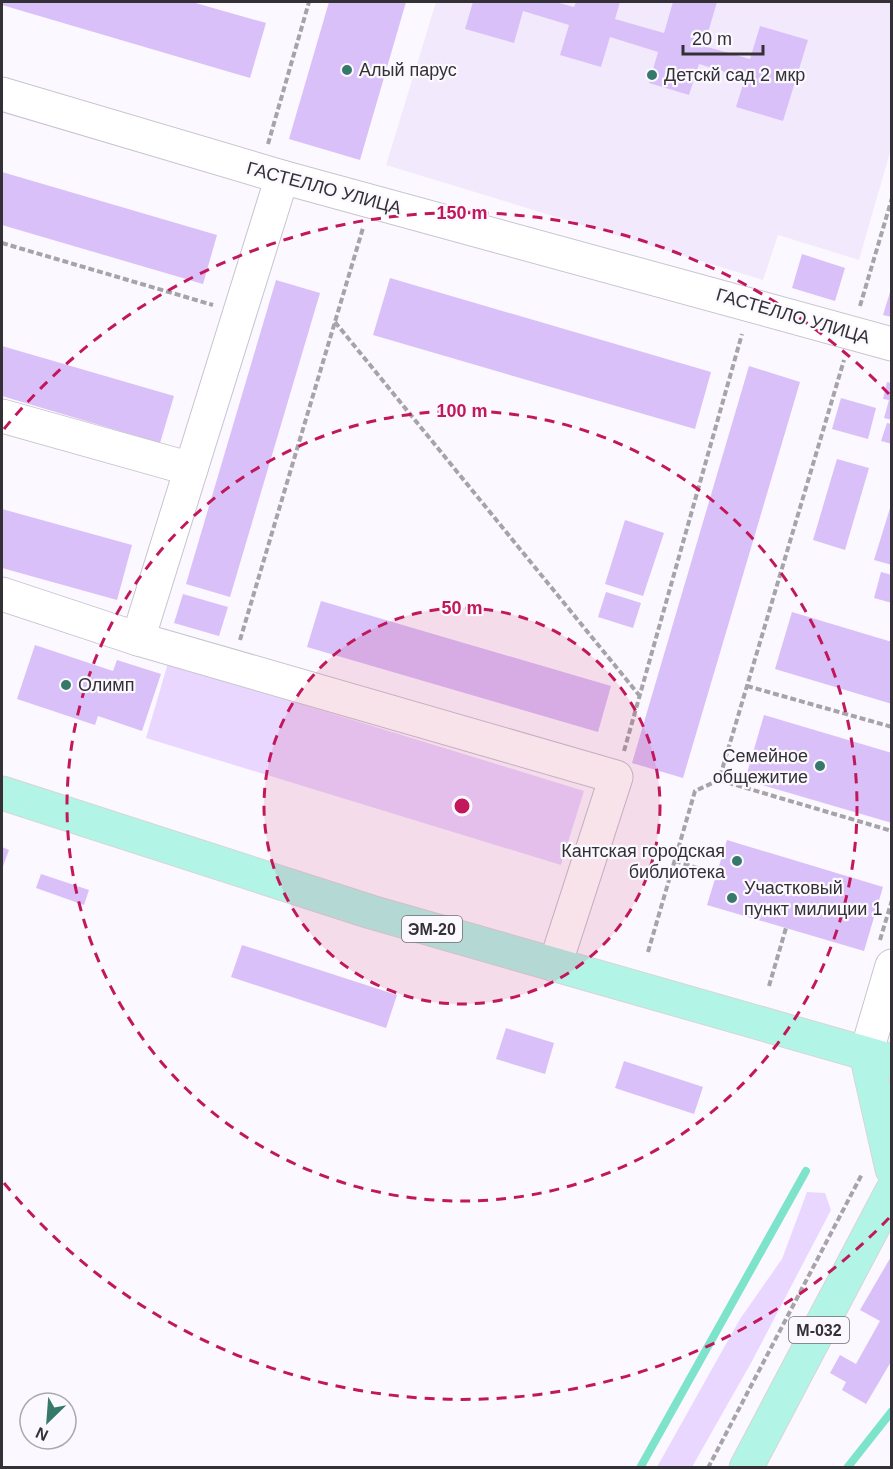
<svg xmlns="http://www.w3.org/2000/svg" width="893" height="1469" font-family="Helvetica,sans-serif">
<rect width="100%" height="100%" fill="#fbf8ff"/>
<!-- built -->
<polygon fill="#f2eafc" points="436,2 891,2 891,149 859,260 778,235 763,280 386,165"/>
<!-- green -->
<g fill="#ead7ff">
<polygon points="168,663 584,791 561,865 146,738"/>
<polygon points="807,1192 825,1193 831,1210 751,1363 692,1467 657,1467 740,1319 782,1259"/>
</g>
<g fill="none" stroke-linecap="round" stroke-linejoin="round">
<!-- stream -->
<g stroke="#7ee3cb" stroke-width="8">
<polyline points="640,1468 806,1171"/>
<polyline points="847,1468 892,1411"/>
</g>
</g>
<!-- building -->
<g fill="#dac0f8">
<polygon points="2,2 192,2 266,23 250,78 2,5"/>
<polygon points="329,2 406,2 360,160 289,139"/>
<polygon points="473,2 556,2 574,7 576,2 620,2 615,19 664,33 673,2 717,2 704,46 750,59 760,26 808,40 783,121 736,107 745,78 699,64 689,95 649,83 658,52 610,37 601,67 560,55 569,25 523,11 514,43 465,29"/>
<polygon points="2,172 217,235 203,284 2,225"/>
<polygon points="802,254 845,268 835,301 792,288"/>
<polygon points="390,278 711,372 695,429 373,335"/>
<polygon points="276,280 320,293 230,597 186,584"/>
<polygon points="891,289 892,289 892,317 883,315"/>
<polygon points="2,346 174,396 160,443 2,396"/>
<polygon points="749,366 800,382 683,778 632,763"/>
<polygon points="887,382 892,383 892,420 884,418 889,400 883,399"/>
<polygon points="841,398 876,408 868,439 832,429"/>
<polygon points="887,423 892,424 892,444 881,441"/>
<polygon points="837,459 869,468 845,550 813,540"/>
<polygon points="891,505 892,505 892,565 874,560"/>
<polygon points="2,509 132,545 117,600 2,568"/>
<polygon points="625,520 664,533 643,596 605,584"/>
<polygon points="881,572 892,575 892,603 874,598"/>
<polygon points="606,592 641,603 633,628 598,617"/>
<polygon points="183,594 228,607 219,636 174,623"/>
<polygon points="321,601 611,686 598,732 307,647"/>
<polygon points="792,612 892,642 892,704 775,669"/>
<polygon points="35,645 113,671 117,660 161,674 142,731 98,716 95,725 17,699"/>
<polygon points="764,715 892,753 892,823 745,780"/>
<polygon points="727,840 883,887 864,951 707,905"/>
<polygon points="2,847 9,850 2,869"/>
<polygon points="41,874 89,890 84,905 36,888"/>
<polygon points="242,945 397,995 386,1028 231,977"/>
<polygon points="506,1028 554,1043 545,1074 496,1059"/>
<polygon points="624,1061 703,1087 694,1114 615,1088"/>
<polygon points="892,1255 892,1360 866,1404 842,1390 846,1382 830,1373 840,1355 856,1364 880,1321 860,1310"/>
</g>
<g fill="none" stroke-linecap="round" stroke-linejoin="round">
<!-- minor casing -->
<g stroke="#c9c4cf" stroke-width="35">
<g id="minor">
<polyline points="2,94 282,177 892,344"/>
<polyline points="2,416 191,469"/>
<polyline points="2,594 138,639 282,177"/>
<polyline points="138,639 616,777 555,965"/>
<polyline points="866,1054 892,966"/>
</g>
</g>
<!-- major casing -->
<g stroke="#d6d6d7" stroke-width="35">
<g id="major">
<polyline points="2,793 371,912 892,1061"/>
<polyline points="866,1054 892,1169"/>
<polyline points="746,1468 892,1191"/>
</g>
</g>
<!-- path -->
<g stroke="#a6a4a9" stroke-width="4" stroke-dasharray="6 3" stroke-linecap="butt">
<polyline points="268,144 309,2"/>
<polyline points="2,243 213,305"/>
<polyline points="860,306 892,198"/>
<polyline points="335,322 639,695"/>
<polyline points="240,640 363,228"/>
<polyline points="747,686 892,727"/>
<polyline points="624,751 742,334"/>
<polyline points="719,780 892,831"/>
<polyline points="675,861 717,874"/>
<polyline points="880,940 892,900"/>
<polyline points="648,952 695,791 719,780 844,360"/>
<polyline points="769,986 786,928"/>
<polyline points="708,1468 862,1174"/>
</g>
<!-- minor -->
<use href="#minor" stroke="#fff" stroke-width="33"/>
<!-- major -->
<use href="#major" stroke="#b2f4e5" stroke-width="33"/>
</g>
<!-- distance rings -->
<circle cx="462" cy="806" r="198" fill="#c2185b" fill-opacity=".12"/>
<g fill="none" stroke="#c2185b" stroke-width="3" stroke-dasharray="10 8">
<circle cx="462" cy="806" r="198"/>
<circle cx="462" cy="806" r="395"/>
<path d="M889 1218A593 593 0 0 1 4 1183M4 429A593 593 0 0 1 889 394"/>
</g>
<!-- markers -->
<g fill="#36786a" stroke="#fbf8ff" stroke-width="2">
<circle cx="347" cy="70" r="6"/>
<circle cx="652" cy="75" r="6"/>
<circle cx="66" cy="685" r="6"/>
<circle cx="820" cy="766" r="6"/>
<circle cx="737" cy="861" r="6"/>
<circle cx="732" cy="898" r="6"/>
</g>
<g text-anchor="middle" stroke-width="4.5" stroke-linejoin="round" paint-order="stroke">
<!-- shield labels -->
<g fill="#fbf8ff" stroke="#6f6d72" stroke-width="1.5">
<rect x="402" y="916" width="60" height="26" rx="4.5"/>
<rect x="789" y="1317" width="60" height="26" rx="4.5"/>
</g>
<g font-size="16" font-weight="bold" fill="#333135">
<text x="432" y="935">ЭМ-20</text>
<text x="819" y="1336">M-032</text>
</g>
<!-- poi labels -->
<g font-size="18" fill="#333135" stroke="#fbf8ff" text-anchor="start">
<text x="359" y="76">Алый парус</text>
<text x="664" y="81">Детскй сад 2 мкр</text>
<text x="78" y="691">Олимп</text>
<text x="808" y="762" text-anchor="end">Семейное<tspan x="808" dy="21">общежитие</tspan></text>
<text x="725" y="857" text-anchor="end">Кантская городская<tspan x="725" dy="21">библиотека</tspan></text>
<text x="744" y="894">Участковый<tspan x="744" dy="21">пункт милиции 1</tspan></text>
</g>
<!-- street labels -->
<g font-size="18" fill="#333135" stroke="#fbf8ff">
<text transform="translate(324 188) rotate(15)" y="6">ГАСТЕЛЛО УЛИЦА</text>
<text transform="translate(793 316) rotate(16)" y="6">ГАСТЕЛЛО УЛИЦА</text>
</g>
</g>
<circle cx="462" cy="806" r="9" fill="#c2185b" stroke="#fbf8ff" stroke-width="3"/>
<g font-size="18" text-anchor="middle" font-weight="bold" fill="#c2185b" stroke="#fbf8ff" stroke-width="4.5" stroke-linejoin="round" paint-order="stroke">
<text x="462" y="219">150 m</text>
<text x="462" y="417">100 m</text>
<text x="462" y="614">50 m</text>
</g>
<!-- border -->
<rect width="893" height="1469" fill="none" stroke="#333135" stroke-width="6"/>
<!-- north arrow -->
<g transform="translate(48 1421) rotate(205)"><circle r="28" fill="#fbf8ff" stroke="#aba8ae" stroke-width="1.5"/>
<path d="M0-4.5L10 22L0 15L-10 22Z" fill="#36786a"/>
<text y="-9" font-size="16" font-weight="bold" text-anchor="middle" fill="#333135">N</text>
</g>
<!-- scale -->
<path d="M683 45v9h80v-9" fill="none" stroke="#333135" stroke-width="3"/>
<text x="692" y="45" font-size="18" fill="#333135" stroke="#fbf8ff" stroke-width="4.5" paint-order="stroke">20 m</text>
</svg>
